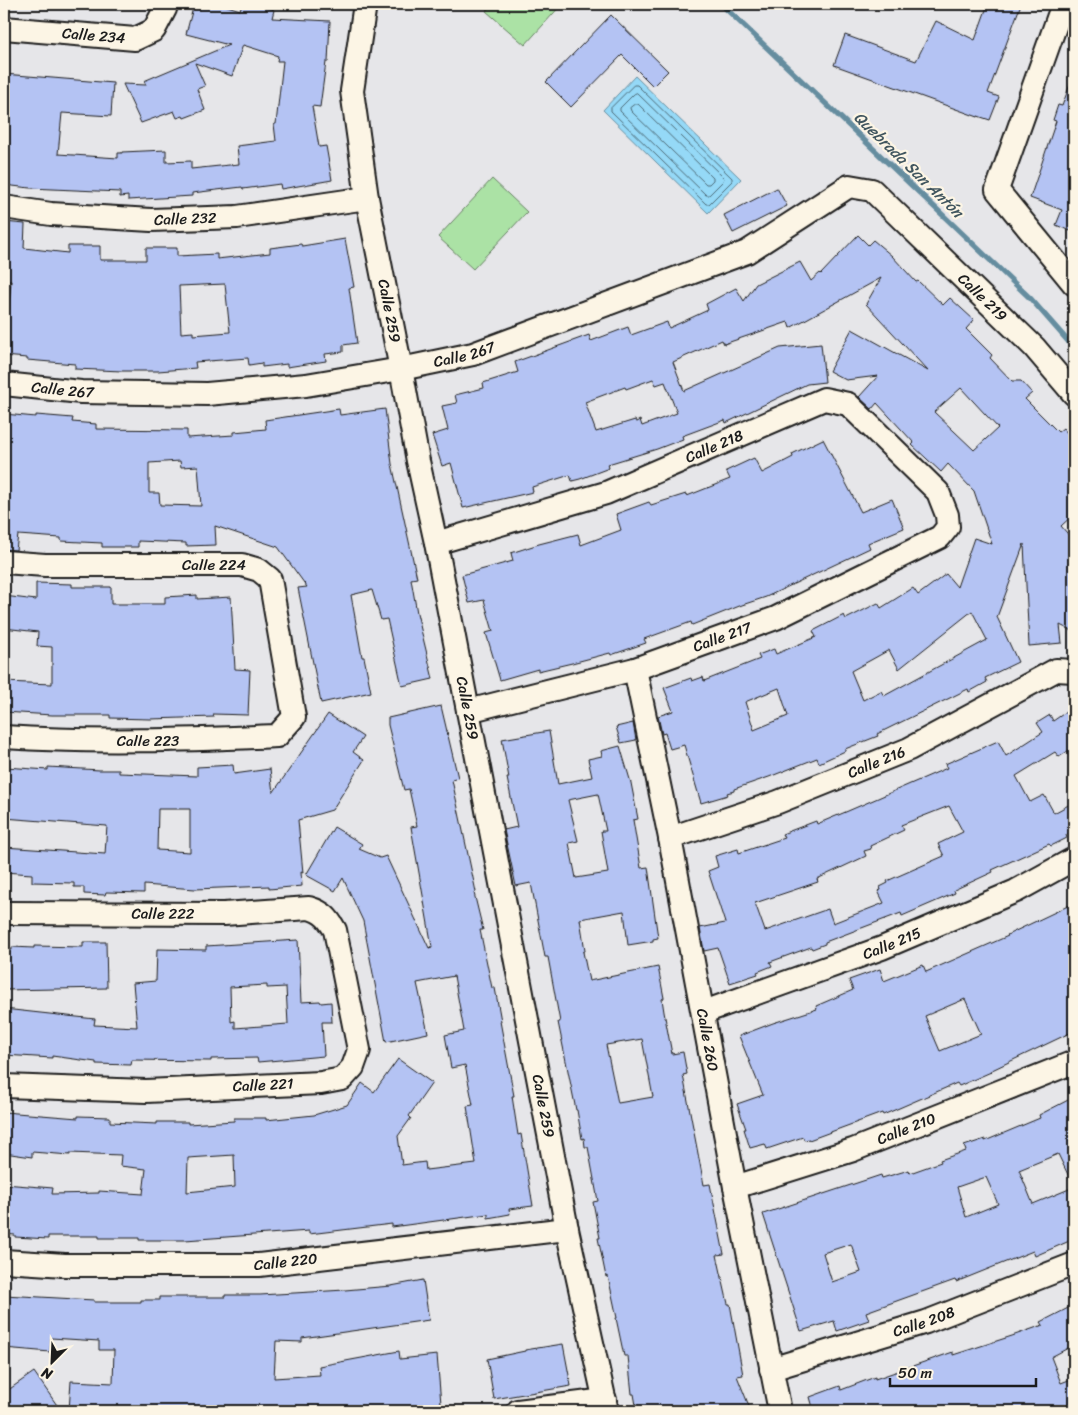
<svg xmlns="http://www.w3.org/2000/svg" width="1078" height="1415" font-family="Sriracha,sans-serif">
<rect width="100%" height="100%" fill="#e6e6e9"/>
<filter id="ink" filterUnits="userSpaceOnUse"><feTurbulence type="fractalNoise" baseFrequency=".02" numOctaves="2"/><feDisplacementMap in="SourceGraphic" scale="10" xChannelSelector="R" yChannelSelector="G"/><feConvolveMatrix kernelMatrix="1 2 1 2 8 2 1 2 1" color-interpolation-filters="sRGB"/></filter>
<g filter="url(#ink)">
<!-- green -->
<g fill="#abe2a5" stroke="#647f60">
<polygon points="492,4 562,4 525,45 486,11"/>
<polygon points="492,179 527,212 473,269 438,237"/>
</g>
<!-- water -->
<polygon fill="#95d9f7" stroke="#658d9f" points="635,76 741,179 708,213 603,110"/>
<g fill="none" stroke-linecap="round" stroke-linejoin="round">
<!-- shore -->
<g stroke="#4c6874" stroke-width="1">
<polygon points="634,85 637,85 732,178 732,181 709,204 706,204 611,111 611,108"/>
<polygon points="637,93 724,178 723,181 709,195 706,195 620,111 620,108 634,94"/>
<polygon points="635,104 638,104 713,178 713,180 709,184 706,184 631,111 630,108"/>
</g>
<!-- stream -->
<polyline stroke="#658d9f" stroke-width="5.5" points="721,4 1031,299 1074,348"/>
</g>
<!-- building -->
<g fill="#b4c3f3" stroke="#1c1c1c" fill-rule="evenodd">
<polygon points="194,4 221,4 240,10 242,4 257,4 274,10 272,18 330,21 328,62 326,62 320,107 312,106 319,147 326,146 332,180 281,189 280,184 243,189 242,187 192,193 192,196 128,200 128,196 120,197 120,192 30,188 4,185 4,74 113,83 111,116 62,113 58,154 118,158 118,153 122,153 122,152 166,150 166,162 191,161 191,169 239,164 237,146 276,141 274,124 276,124 283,61 277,61 278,56 243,45 232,76 195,63 205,86 197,89 205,110 184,118 183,116 177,118 174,111 141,123 123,84 146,85 144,81 229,45 186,34"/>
<polygon points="988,4 1021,4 988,93 999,97 990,120 978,116 978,117 834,65 845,35 916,61 936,21 975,40"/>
<polygon points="611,15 668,71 653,86 622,55 571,107 546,82"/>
<polygon points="1072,79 1074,79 1074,220 1070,231 1056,225 1062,210 1030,198 1056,121 1053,120 1058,105 1062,106"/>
<polygon points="777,188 787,206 733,233 724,215"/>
<path d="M4,222L25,224L24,248L68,253V246H100V260H146V248H177V256L217,254V259L270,253V248L301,244L302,246L345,239L354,287L349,288L357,343L343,345V352L325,354L326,361L287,367V364L262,367V363L249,365L248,358L195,362L196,368L158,371H122L75,369V364L27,360V358L4,356V328H7L11,281H4ZM225,284L230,332L193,335V332L181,333L179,286Z"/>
<path d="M858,235L868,245L873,240L892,256L916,282L918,281L943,305L950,298L974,320L966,329L992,355L990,358L1012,381H1021L1032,393L1025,399L1058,432L1063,428L1074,441V514L1061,526L1074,541V632L1060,625L1062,643L1029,646L1024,544L997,617L1018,662L985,678L987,682L969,692L968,689L877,734L878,736L845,749V751L819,763L817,758L769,777L734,789V791L727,793L728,795L701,803L684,745L670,749L665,733L662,734L658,716L673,711L664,688L691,678L692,681L703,677L704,681L760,659L758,655L774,649L776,654L816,637L813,631L844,615L846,619L878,603L881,608L913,588L918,595L946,574L957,587L974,538L992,544L974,491L948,464L941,472L912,445L914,443L877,403L872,409L859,397L878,376L846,380L829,371L852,329L928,371L866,304L881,278L790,328L788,322L724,344L722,340L673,362L684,391L780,348L821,344L825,382L807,384L726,423L725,420L682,436L683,439L657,449L608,464L609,468L580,479L572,481L570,475L532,487L533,492L463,508L451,463L442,466L432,435L448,430L442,406L457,403L455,395L484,388L483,383L518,372L515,362L589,335L591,341L628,327L631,335L667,322L669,328L708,310L706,304L736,288L744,301L756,284L800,262L811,281L820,273L821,274ZM653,379L656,385L665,382L677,413L642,426L640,420L636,422L635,420L596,432L585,402L625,387L626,389ZM961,388L998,428L974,450L934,412ZM972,611L987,640L884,696L881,691L863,700L851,671L889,650L899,669ZM779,688L788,716L754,730L745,702Z"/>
<path d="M339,409L340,415L385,409L392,464L417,578L411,579L417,613L433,679L402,686L387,619L381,620L372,590L351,595L362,657H364L371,692L321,703L298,588L307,587L278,547L215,526L216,545L186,546V543L138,541V547H102V543L61,541V538L18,535L16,550L4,549V414L36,417V415L73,418L72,422L96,424V429L187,430V438L234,435V432L266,429L265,420ZM180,461L181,467L198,466L201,506L160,505L159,493H149V463Z"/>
<polygon points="823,439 861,512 892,499 904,528 868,543 870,548 766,597 742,605 692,625 691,622 644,639 646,643 611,655 610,653 572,663 538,671 538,669 500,680 486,633 493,631 484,600 469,603 462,575 513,561 511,553 539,544 578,534 581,545 621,530 616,514 649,502 651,505 686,494 687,496 730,479 726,471 754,458 762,473 793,457 792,454"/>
<polygon points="36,583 72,584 72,587 111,587 111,604 165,604 165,597 197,595 197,599 231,597 235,669 250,670 248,715 213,714 214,717 150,719 110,718 110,715 52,715 4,712 4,682 52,684 52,647 37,646 38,632 4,628 4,596 36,600"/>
<path d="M441,706L458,778L452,780L476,892L474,893L483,930H480L492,988H495L501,1021H500L514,1096H512L518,1135L521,1134L533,1206L509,1209L510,1214L488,1218V1214L392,1227V1224L309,1234V1231L185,1240H139V1238H99V1236H48V1239L15,1237V1235L4,1234V1184L53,1188L52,1194L99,1193V1191L143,1194L146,1169L120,1166L121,1155L70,1153V1155L32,1152V1157L4,1153V1112L78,1118V1116L110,1117V1122L157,1124V1122H188V1124L234,1121V1118H266V1120L314,1115L347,1105L362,1083L374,1092L398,1059L432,1083L409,1116L411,1118L398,1136L402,1165L425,1162L426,1170L476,1164L467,1106L473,1105L465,1065L451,1068L445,1035L464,1031L454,976L417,983L428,1033L386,1042L363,921L343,878L335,891L306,875L334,827L362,844L359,849L380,858L386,856L429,948L432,947L411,827L417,826L409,789L404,790L388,725V718ZM234,1155L235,1187L187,1192L188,1158Z"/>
<path d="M1066,712L1074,726V747L1059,757L1055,752L1016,776L1030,802L1044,795L1054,813L1074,802V831L1066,835L1067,838L1051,846L1049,844L992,870L993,872L954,890L955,893L939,900L902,916L901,913L825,942V944L812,949L811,947L770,962L772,966L757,972L758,974L730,983L718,948L704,951L700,928L725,923L708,871L718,867L715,856L738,849L739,853L784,838L782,834L816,821L817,824L848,811L947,768L945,764L998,741L1006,756L1043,732L1037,723L1050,715L1053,721ZM949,806L963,832L938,844L944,856L887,881L888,883L880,887L881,890L878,891L884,903L833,923L828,909L765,931L755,903L818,882L817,879L866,856L864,851L871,849L870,846L904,830L901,825Z"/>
<path d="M328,714L363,737L353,752L364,760L332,810L298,820L303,873L301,872L302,886L269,889V886L195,889L144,885V893L106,892L105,895L84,894V887H74V883L32,882V874L4,872V847L105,854L107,826L4,818L5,767L48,770V767L100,770H119V773L197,776V767L233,765L234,774L270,769L273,793ZM158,809H190V852L157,850Z"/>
<polygon points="633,723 636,740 621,743 616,727"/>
<path d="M549,731L558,784L592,777L588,759L602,756L601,751L620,746L631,783L638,819L633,820L641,868L648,867L658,938L653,939V941L628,945L624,911L580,919L585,951L583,952L589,981L658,967L664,998L662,999L664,1012L672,1054L683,1052L687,1074L683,1075L704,1185L710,1184L724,1254L717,1255L728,1304H730L743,1375L737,1376L751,1411H637L634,1394H632L628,1356H624L616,1318H617L608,1276L606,1277L598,1238H600L593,1202L598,1201L588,1147H585L584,1138L582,1139L577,1110H576L558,1022H560L548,957H545L531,883L516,886L504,830L517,827L507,778H509L502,739ZM598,794L606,831H601L608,873L576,878L569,843L578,841L568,800ZM642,1039L653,1097L618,1103L606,1045Z"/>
<path d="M1070,905L1074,914V1031L990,1071L991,1072L959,1086L957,1083L883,1115L882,1113L809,1140V1139L804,1140L803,1137L767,1149L765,1144L750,1148L744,1129H746L737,1104L763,1095L739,1036L773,1023L817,1009L816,1006L853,990L849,980L880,969L884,981L923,965L926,972L1008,936L1007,935ZM965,999L981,1034L940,1051L925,1016Z"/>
<path d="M298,940L301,1002L320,1001L321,1003L331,1002L332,1022H322L324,1056L258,1062L257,1058L211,1059V1061L132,1060L131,1065L96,1064V1062L52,1056V1058L4,1055V1009L95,1019L94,1025L137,1027L133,983L156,981L157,949L206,950V946ZM267,985V988L286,987L288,1024L235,1028V1021L231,1022L230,987Z"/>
<polygon points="83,942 106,942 107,988 4,990 4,950 12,950 12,947 34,948 34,946 83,947"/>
<path d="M1074,1097V1187L1058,1154L1019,1170L1033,1204L1074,1187V1239L1035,1256L1033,1251L956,1282L955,1280L866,1312L869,1320L837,1331L834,1321L801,1331L763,1214L881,1175L882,1178L909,1170L910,1173L941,1162L940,1160L966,1151L964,1146L985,1139V1141L1040,1118L1039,1115ZM986,1177L998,1204L966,1217L957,1187ZM851,1244L861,1272L832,1282L823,1253Z"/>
<polygon points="423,1280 429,1320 302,1338 302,1342 276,1341 274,1378 320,1375 319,1366 399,1351 400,1359 437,1355 441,1404 399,1411 69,1411 71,1381 113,1383 114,1350 99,1350 99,1341 51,1338 50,1352 4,1348 4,1295 94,1300 94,1302 141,1302 141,1300 160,1300 160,1297 225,1297 225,1295 260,1295 345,1290 391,1286"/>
<polygon points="1074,1305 1074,1345 1051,1357 1061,1383 1074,1378 1074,1411 814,1411 810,1397 840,1386 841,1390 875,1377 875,1379 953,1352 953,1355 1012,1336 1043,1325 1041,1322"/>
<polygon points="563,1344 571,1386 494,1399 487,1359 525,1351 525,1350"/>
<polygon points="34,1372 61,1411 12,1411 4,1408 4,1393"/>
</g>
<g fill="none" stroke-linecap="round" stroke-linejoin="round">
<!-- minor casing -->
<g stroke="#1c1c1c" stroke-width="26">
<g id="minor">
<path id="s1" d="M365,4L352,91L367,198L401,369L418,461L436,543L567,1229L607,1411"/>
<polyline points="1063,4 997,190 1074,284"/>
<path id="s2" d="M4,28L135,39L154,30L165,9L166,4"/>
<path id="s3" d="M4,207L51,214L151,220L237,217L367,198"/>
<path id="s4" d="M4,384L81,392L207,394L306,385L401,369L473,354L747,252L849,186L872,190L1034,347L1074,394"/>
<path id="s5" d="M436,543L606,493L824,399L848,404L938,492L947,515L948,527L940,537L776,618L635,669L468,711"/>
<path id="s6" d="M4,562L45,565H242L259,570L270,579L294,717L277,736C186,740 95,743 4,737"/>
<path id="s7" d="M635,669L670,838L735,1187L780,1411"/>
<path id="s8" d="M670,838L778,802L909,749L1056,670L1074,671"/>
<path id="s9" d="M4,913L224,914L309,908C323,912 328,918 335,930L359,1050L353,1067L342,1079L321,1083L146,1091L4,1086"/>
<path id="s10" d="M704,1012L882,948L1016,891L1074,859"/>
<path id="s11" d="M735,1187L853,1150L1074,1062"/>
<path id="s12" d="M4,1261L65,1265H259L567,1229"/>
<path id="s13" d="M771,1369L926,1322L1074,1264"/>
<polyline points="518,1411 605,1400"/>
</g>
</g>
<!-- minor -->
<use href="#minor" stroke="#fcf5e5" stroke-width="22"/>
</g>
</g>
<g text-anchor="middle" stroke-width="4.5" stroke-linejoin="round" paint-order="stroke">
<!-- street labels -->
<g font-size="15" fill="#1c1c1c" stroke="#fcf5e5">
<text dy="5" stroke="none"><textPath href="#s2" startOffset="90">Calle 234</textPath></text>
<text dy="5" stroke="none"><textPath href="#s3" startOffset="182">Calle 232</textPath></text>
<text dy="5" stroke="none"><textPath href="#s4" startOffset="1064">Calle 219</textPath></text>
<text dy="5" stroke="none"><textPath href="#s1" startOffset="311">Calle 259</textPath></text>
<text dy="5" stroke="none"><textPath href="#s4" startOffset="464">Calle 267</textPath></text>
<text dy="5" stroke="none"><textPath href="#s4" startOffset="59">Calle 267</textPath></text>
<text dy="5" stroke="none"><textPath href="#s5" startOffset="295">Calle 218</textPath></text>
<text dy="5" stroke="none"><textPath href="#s6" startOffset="210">Calle 224</textPath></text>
<text transform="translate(722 637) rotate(-20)" y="5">Calle 217</text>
<text dy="5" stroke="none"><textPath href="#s1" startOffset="716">Calle 259</textPath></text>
<text x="148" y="746">Calle 223</text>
<text dy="5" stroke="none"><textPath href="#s8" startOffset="220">Calle 216</textPath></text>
<text dy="5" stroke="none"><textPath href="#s9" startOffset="159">Calle 222</textPath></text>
<text dy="5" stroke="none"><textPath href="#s10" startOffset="200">Calle 215</textPath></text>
<text dy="5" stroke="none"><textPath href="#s7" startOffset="378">Calle 260</textPath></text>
<text transform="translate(263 1085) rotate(-3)" y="5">Calle 221</text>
<text dy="5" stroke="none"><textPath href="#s1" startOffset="1121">Calle 259</textPath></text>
<text dy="5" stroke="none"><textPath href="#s11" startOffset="181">Calle 210</textPath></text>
<text dy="5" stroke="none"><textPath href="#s12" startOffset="282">Calle 220</textPath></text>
<text dy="5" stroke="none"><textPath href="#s13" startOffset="160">Calle 208</textPath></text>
</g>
<!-- water labels -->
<g font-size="16" font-style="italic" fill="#40555e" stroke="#fcf5e5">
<text transform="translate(909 164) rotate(44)" y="6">Quebrada San Antón</text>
</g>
</g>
<!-- margin -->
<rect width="1078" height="1415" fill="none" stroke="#fcf5e5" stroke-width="20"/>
<rect x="10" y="10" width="1058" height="1395" fill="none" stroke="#1c1c1c" stroke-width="2" filter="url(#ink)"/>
<!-- north arrow -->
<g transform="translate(52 1362) rotate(204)" stroke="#fcf5e5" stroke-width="4" paint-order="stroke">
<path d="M0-4L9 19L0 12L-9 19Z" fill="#1c1c1c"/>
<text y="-8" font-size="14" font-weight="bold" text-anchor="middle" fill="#1c1c1c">N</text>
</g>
<!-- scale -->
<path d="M890 1378v8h146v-8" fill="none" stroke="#1c1c1c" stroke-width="2.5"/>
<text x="898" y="1378" font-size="15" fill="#1c1c1c" stroke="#fcf5e5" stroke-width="4" paint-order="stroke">50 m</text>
</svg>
